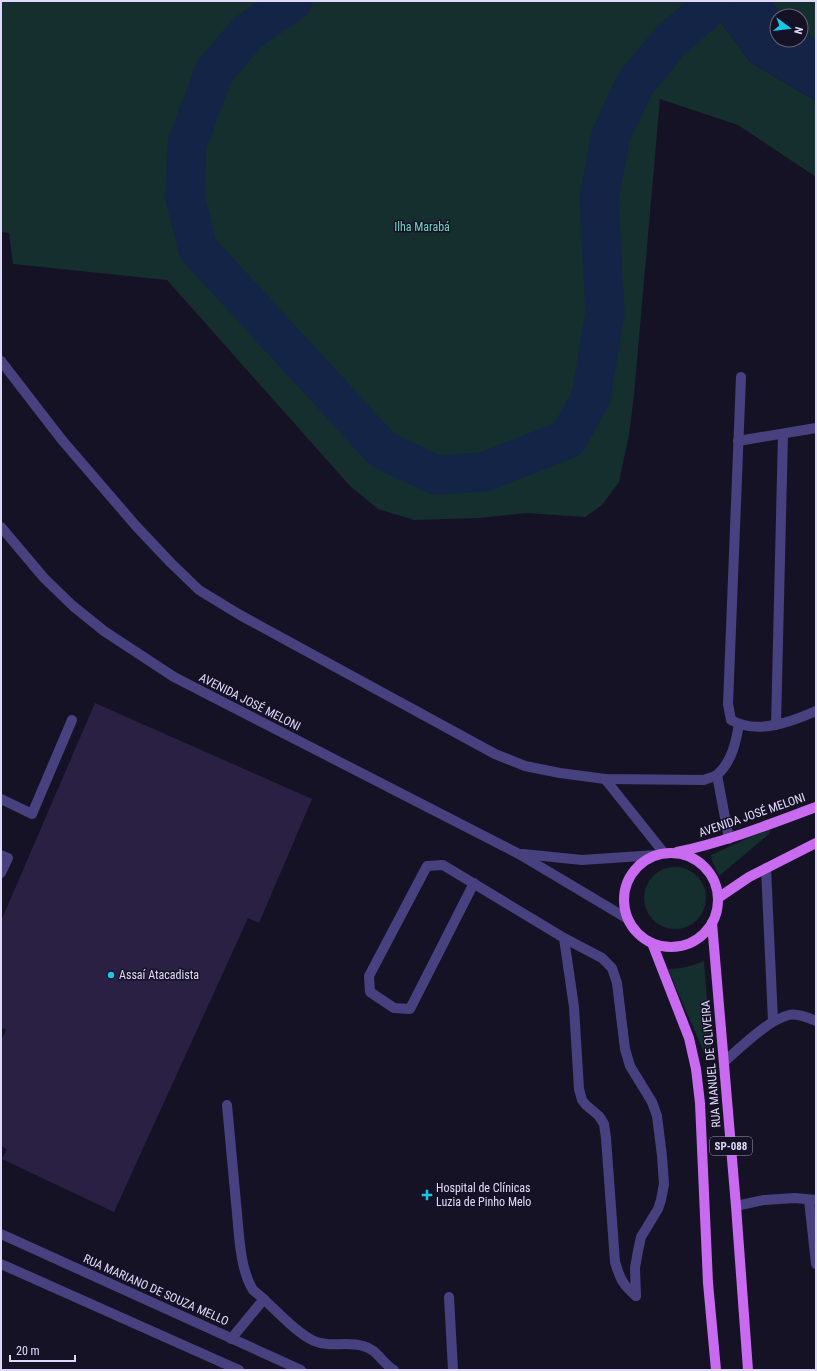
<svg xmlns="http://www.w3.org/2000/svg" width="817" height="1371" font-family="'Roboto Condensed',sans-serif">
<rect width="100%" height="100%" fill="#161225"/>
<!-- green -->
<g fill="#152e2e">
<polygon points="1,1 714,1 723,25 750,62 816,101 816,177 738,125 660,99 634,395 629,435 619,482 602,505 585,517 526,513 479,518 414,520 378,509 350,486 167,280 13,264 9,233 1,232"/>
<polygon points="772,1 816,1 816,39 801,31 801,16 782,16"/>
<polygon points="768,829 770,831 769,834 719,876 712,861 711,855"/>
<circle cx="675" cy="898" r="31"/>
<path d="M704,961L711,1052L709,1054L705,1055L668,969C681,969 692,966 704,961Z"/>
</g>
<!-- water -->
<polygon fill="#142447" points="714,1 772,1 782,16 777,16 777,40 801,40 801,31 816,39 816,101 750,62 723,25"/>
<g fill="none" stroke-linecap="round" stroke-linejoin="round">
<!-- river -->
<polyline stroke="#142447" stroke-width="39" points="293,1 248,32 214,72 187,144 185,197 198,249 383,450 436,475 484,472 568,439 591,397 605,313 599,198 611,135 635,84 670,41 716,1"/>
</g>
<!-- building -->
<polygon fill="#292044" points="95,703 312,799 259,923 248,918 114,1212 2,1159 7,1149 1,1146 1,1041 6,1030 1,1027 1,921"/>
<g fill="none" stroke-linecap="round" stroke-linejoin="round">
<!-- minor -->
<g stroke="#48417f" stroke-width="10">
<path d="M1,361L62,440L136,526L171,563L199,590L240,615L495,754L525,766L560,773L605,779L704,780C708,778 715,777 718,774C732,761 736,742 739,724"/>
<path d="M741,377L728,704L731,720C757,735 791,722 816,711"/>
<polyline points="738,441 816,428"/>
<polyline points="1,527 44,578 73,606 104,631 174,677 519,854 628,919"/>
<polyline points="776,725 783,434"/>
<polyline points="717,775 729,839"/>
<polyline points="605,779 664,853"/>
<polyline points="1,799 32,814 72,720"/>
<polyline points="523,854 582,860 656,855"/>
<polyline points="1,855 8,858 1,873"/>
<polyline points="766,868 773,1021"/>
<polyline points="474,883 410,1009 394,1008 370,992 369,976 427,866 443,865 564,938 602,958 612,968 617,983 625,1049 630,1066 652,1102 657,1116 662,1156 664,1184 661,1200 658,1209 641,1237 638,1251 635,1268 636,1296"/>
<path d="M564,938L574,1007L579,1089L582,1100L586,1105L599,1116L604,1124L606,1138L615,1262C620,1279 623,1285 636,1296"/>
<path d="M724,1062C741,1047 768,1020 789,1015C797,1013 809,1018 816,1021"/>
<path d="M227,1105C230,1137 233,1170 236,1203C239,1229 239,1268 253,1290C271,1304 294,1332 314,1341C330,1348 346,1341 363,1346C377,1349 382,1363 394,1370"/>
<polyline points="809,1200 816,1264"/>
<polyline points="736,1206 764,1200 795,1198 816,1200"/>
<polyline points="1,1234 301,1370"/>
<polyline points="1,1264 239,1370"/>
<polyline points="449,1297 453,1370"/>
<polyline points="231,1339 264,1299"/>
</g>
<!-- major -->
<g stroke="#c86bf0" stroke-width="10">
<path d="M677,852C725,842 770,824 816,807"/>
<circle cx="671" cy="900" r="47"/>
<polyline points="718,898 749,877 816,843"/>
<polyline points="712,923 736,1206 748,1370"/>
<polyline points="652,943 689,1038 696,1069 700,1103 708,1283 716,1370"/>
</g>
</g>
<!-- markers -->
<g fill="#19c5e8" stroke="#161225" stroke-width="1.5">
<circle cx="111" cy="975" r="4"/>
<path d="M425 1189h4v4h4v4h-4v4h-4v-4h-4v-4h4z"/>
</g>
<g text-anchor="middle" stroke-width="3" stroke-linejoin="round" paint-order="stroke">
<!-- shield labels -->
<rect fill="#161225" stroke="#a39dbb" stroke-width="1" x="710" y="1137" width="42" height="18" rx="3"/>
<g font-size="11" font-weight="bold" fill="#e0d9fb">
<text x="731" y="1150">SP-088</text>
</g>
<!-- park labels -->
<g font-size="12" fill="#6cd5c2" stroke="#161225">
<text x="422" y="231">Ilha Marabá</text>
</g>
<!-- street labels -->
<g font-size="12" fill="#e0d9fb" stroke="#161225">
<text transform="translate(250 702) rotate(27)" y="4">AVENIDA JOSÉ MELONI</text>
<text transform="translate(752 815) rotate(-19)" y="4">AVENIDA JOSÉ MELONI</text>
<text transform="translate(711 1064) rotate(-95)" y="4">RUA MANUEL DE OLIVEIRA</text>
<text transform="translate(156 1290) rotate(24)" y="4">RUA MARIANO DE SOUZA MELLO</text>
</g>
<!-- poi labels -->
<g font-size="12" fill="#e0d9fb" stroke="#161225" text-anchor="start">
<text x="119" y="979">Assaí Atacadista</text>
<text x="436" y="1192">Hospital de Clínicas<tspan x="436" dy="14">Luzia de Pinho Melo</tspan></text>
</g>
</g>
<!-- border -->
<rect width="817" height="1371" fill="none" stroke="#e0d9fb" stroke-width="4"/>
<!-- north arrow -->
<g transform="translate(789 28) rotate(105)"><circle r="19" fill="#161225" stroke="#67627b"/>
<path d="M0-3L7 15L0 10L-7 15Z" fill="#19c5e8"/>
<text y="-6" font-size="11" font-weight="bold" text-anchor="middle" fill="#e0d9fb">N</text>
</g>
<!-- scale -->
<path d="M10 1355v6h65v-6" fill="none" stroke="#e0d9fb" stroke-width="2"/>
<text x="16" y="1355" font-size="12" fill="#e0d9fb" stroke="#161225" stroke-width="3" paint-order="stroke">20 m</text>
</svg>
